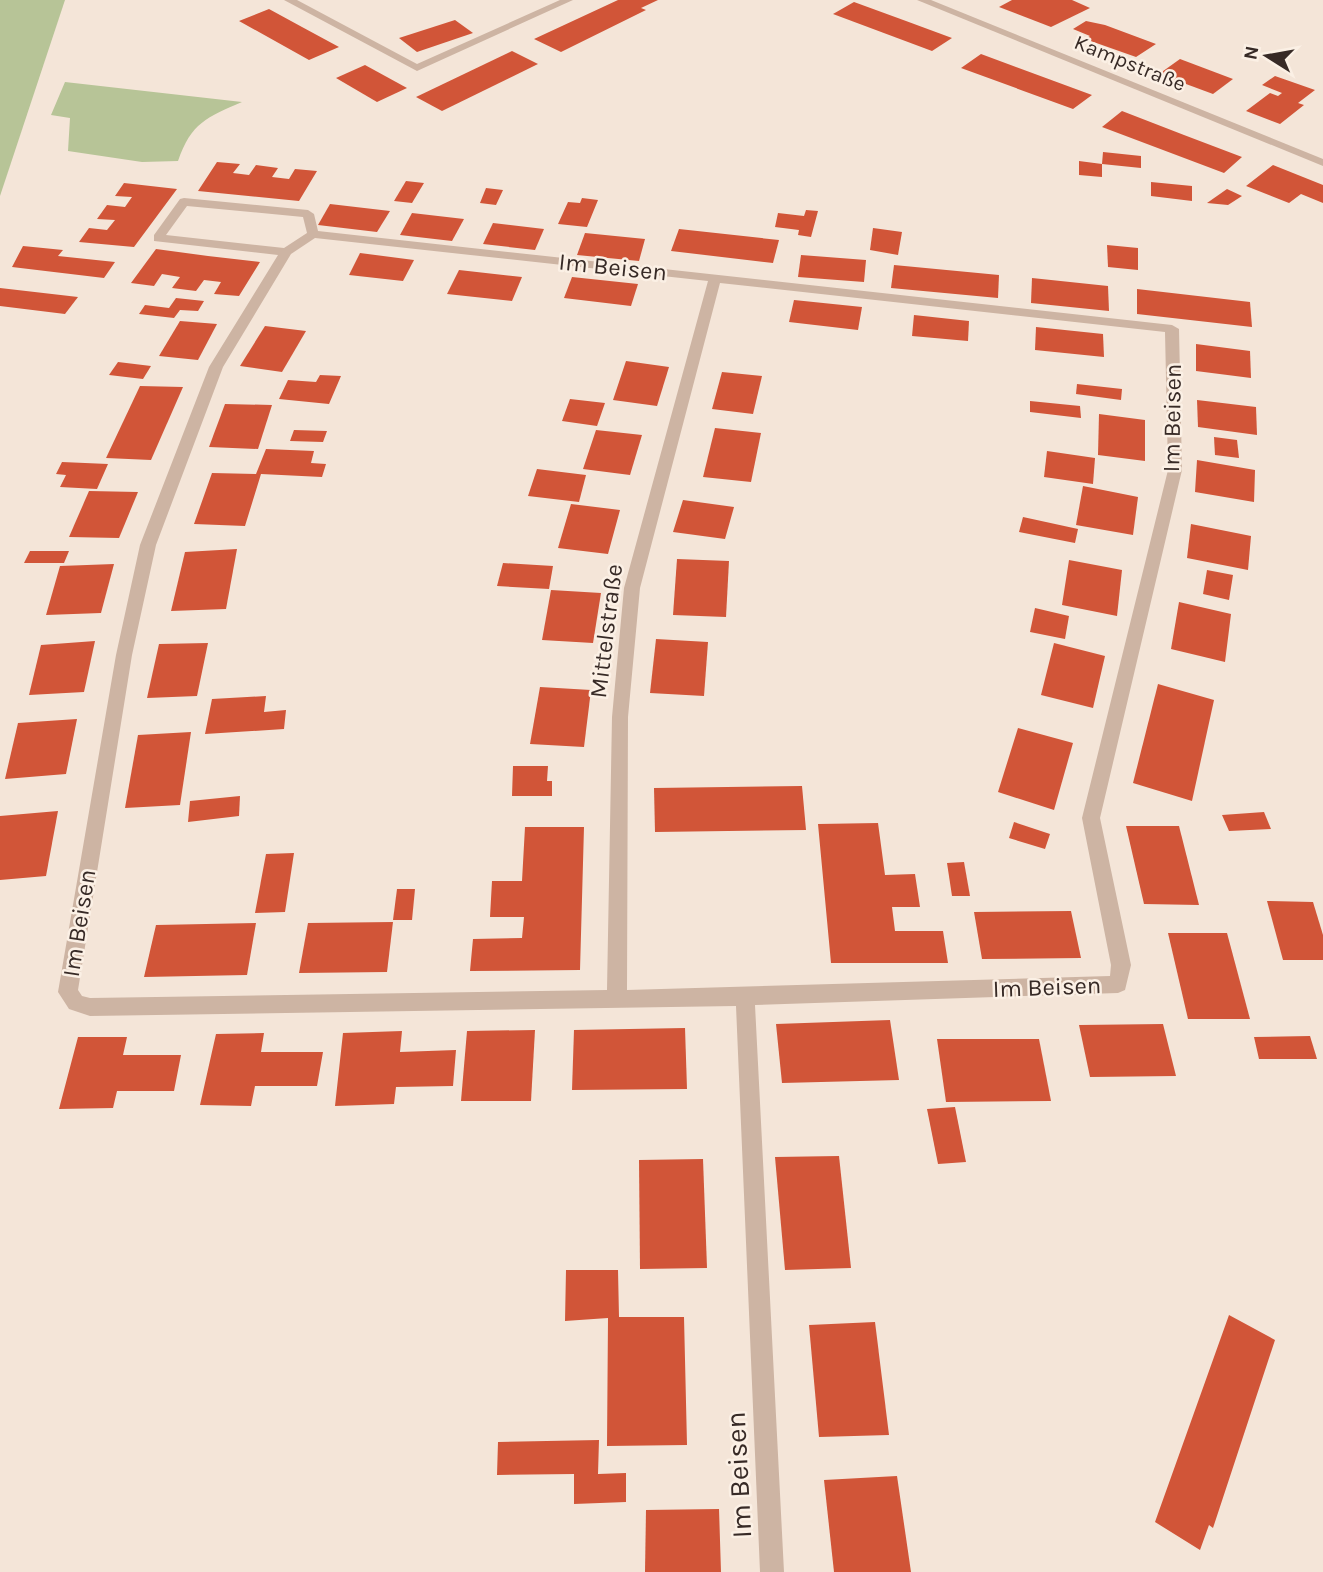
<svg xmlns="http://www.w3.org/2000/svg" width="1323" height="1572" font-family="Karla,sans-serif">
<rect width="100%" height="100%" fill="#f4e5d8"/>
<!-- green -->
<g fill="#b7c497">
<polygon points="0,0 65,0 0,196"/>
<path d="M65,82L242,102C207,117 191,123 178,161L142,162L68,151L70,118L51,115Z"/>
</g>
<!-- building -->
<g fill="#d15538">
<polygon points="618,0 658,0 641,8 646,10 561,52 534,39"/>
<polygon points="1012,0 1072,0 1090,8 1051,27 999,7"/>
<polygon points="854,2 906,21 952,38 932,51 833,14"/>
<polygon points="269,9 302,27 339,47 309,60 239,21"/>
<polygon points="455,20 473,33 417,52 399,38"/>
<polygon points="1086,21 1105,25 1156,44 1136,57 1085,39 1090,36 1073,29"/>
<polygon points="512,51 538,64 442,111 416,97"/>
<polygon points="981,54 1035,74 1092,95 1073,109 961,68"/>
<polygon points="1180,59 1233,79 1213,94 1159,74"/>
<polygon points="365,65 407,88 377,102 336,78"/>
<polygon points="1275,76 1315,90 1298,103 1304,105 1280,124 1246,111 1270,93 1278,96 1282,93 1262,85"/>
<polygon points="1122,111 1184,135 1242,157 1224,173 1102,127"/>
<polygon points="1103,152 1141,156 1141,168 1102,164 1102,177 1079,175 1079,161 1102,164"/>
<polygon points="217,162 240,164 233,173 249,175 256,165 278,168 272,177 289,179 295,169 317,171 299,201 198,191"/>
<polygon points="1273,165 1323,185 1323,203 1301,194 1289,203 1246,186"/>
<polygon points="406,181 424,183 412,203 394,201"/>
<polygon points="1151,182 1192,186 1192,201 1151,196"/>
<polygon points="124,183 177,189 134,247 79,242 89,228 107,230 115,220 97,219 107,205 125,207 132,197 115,196"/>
<polygon points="486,188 503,190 496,205 480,203"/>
<polygon points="1227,189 1242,196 1228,205 1207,203"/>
<polygon points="582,198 598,200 587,227 558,224 568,202 580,203"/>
<polygon points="330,204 390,211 377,232 318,225"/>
<polygon points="806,210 818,211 811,237 798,235 799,230 775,227 778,213 804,216"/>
<polygon points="412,213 464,219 452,241 400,235"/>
<polygon points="493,223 544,229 535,250 483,244"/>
<polygon points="873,228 902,232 898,255 870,250"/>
<polygon points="679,229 779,240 773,263 671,251"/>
<polygon points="585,233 645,239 639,261 577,255"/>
<polygon points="1107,245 1138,248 1138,270 1108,267"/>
<polygon points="23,246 63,250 58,256 115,262 104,278 12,267"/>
<polygon points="156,249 208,256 260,262 239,296 214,294 221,282 204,280 196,291 172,288 180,277 162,274 154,286 131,283"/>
<polygon points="360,253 414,260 403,281 349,275"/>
<polygon points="801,255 866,260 864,282 798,277"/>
<polygon points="894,265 999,275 998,298 891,288"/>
<polygon points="459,270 522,277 512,301 447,294"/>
<polygon points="572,277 638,284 631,306 564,298"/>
<polygon points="1032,278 1108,286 1109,311 1031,303"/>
<polygon points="0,288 78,297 65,314 0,306"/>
<polygon points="1137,289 1250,302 1252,327 1137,314"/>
<polygon points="176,298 204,301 198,311 180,310 174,318 139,314 145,305 169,308"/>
<polygon points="794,300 862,307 858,330 789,322"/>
<polygon points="914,315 969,321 968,341 912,336"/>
<polygon points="180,321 217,324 198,360 159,356"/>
<polygon points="265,326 306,331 282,372 240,366"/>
<polygon points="1036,327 1103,334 1104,357 1035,350"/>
<polygon points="1196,344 1250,351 1251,378 1196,371"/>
<polygon points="626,361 669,367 657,406 613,400"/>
<polygon points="118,362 151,366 143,379 109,375"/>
<polygon points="722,372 762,376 753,414 712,409"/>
<polygon points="320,375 341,376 329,404 279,399 288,380 316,382"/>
<polygon points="1077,384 1122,389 1121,400 1076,394"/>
<polygon points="140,386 183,387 151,460 106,458"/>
<polygon points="570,399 605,403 597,426 562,421"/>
<polygon points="1197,400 1256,407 1257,435 1198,427"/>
<polygon points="1030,401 1080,406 1081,418 1030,412"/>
<polygon points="225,404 272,405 258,449 209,447"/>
<polygon points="1099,414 1145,420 1145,461 1098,455"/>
<polygon points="715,428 761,433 751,482 703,477"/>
<polygon points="294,430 327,431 323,442 290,441"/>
<polygon points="596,430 642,435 630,475 583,469"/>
<polygon points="1214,437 1237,440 1239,458 1215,455"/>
<polygon points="266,449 314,451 311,463 326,464 322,477 261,474 245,526 194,524 212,473 256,474"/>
<polygon points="1047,451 1095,458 1093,484 1044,477"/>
<polygon points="1197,460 1255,470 1254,502 1195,492"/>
<polygon points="62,462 108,464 97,489 60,487 66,475 56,474"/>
<polygon points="537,469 586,475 579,502 528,496"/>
<polygon points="1083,486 1138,497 1133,535 1076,525"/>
<polygon points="89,491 138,492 119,538 69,537"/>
<polygon points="683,500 734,507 725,539 673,532"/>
<polygon points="571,504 620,510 608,554 558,548"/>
<polygon points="1023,517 1078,529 1075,543 1019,532"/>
<polygon points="1191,524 1251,536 1248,570 1187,558"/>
<polygon points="237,549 226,609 171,611 185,552"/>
<polygon points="30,551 69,551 64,563 24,563"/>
<polygon points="677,559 729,561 726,617 673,615"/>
<polygon points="1069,560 1122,570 1117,616 1062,605"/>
<polygon points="503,563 553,566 549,589 497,586"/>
<polygon points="114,564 101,613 46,615 60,566"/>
<polygon points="1207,570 1233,575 1229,600 1203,594"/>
<polygon points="551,590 601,593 593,643 542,640"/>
<polygon points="1179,602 1231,614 1225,662 1171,649"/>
<polygon points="1035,608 1069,616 1065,639 1030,632"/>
<polygon points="656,639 708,642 704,696 650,693"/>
<polygon points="95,641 84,692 29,695 41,645"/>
<polygon points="208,643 197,696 147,698 159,644"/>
<polygon points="1054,643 1105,656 1093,708 1041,695"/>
<polygon points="1158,684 1214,700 1192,801 1133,783"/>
<polygon points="540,687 591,690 584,747 530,744"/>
<polygon points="266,696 264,712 286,710 284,729 205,734 212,699"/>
<polygon points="77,719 66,774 5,779 18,723"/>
<polygon points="1018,728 1073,743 1054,810 998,792"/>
<polygon points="191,732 180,805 125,808 138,735"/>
<polygon points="513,766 548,766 547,781 552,781 552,796 512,796"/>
<polygon points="802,786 806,830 655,832 654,788"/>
<polygon points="240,796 239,816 188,822 190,801"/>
<polygon points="58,811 46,876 0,880 0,816"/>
<polygon points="1264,812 1271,829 1229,831 1222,815"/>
<polygon points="1014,822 1050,834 1045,849 1009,838"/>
<polygon points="878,823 885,875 915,874 920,907 892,907 895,931 943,931 948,963 831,963 818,824"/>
<polygon points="1126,826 1179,826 1199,905 1144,904"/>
<polygon points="525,827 584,827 580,970 470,971 473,939 522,938 524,917 490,917 492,881 522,881"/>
<polygon points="294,853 285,912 255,913 266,854"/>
<polygon points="964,862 970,896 952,896 947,863"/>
<polygon points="397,889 415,889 412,920 393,920"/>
<polygon points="1267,901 1313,902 1323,935 1323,960 1283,960"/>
<polygon points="1071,911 1081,958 982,959 974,912"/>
<polygon points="393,922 387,972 299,973 308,923"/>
<polygon points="256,923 247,975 144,977 156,925"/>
<polygon points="1168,933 1227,933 1250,1019 1188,1019"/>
<polygon points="890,1020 899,1080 782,1083 776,1024"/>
<polygon points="1163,1024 1176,1076 1090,1077 1079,1025"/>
<polygon points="685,1028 687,1089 572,1090 574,1030"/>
<polygon points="535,1030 531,1101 461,1101 467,1031"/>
<polygon points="402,1031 400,1052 456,1050 453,1086 396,1087 394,1104 335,1106 343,1033"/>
<polygon points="264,1033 261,1052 323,1052 317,1086 255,1086 251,1106 200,1105 216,1034"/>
<polygon points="1310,1036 1317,1059 1259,1059 1254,1037"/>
<polygon points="78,1037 127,1037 123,1055 181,1055 174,1091 117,1091 113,1108 59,1109"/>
<polygon points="937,1039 1039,1039 1051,1101 946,1102"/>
<polygon points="955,1107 966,1162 938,1164 927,1109"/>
<polygon points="839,1156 851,1268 785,1270 775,1157"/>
<polygon points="703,1159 707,1268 640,1269 639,1160"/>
<polygon points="566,1270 618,1270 619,1317 684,1317 687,1445 607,1446 608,1318 565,1321"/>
<polygon points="1229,1315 1275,1340 1213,1528 1209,1525 1200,1550 1155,1522"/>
<polygon points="875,1322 889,1435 819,1437 809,1325"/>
<polygon points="599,1440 598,1474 626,1473 626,1502 574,1504 574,1474 497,1475 498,1442"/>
<polygon points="897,1476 911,1572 834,1572 824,1480"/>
<polygon points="719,1509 721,1572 645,1572 646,1510"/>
</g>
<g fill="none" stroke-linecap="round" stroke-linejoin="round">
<!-- minor -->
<g fill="#cdb4a3" fill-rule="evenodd">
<polygon points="284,0 297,0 417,64 560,0 573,0 417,71"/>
<polygon points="917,0 931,0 1323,159 1323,166"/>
<path d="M184,198L308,210L314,214L318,231L1172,325L1179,329L1182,470L1100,818L1131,965L1125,990L1118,993L755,1005L784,1572H760L736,1006L90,1016L69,1009L58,992L116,655L140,545L209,367L278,255L154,241V235L180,199ZM187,206L303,217L307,233L284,248L166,235ZM315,238L708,281L624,588L612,717L607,990L90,998L82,996L78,990L132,655L156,545L223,367L291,254ZM720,283L1165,332L1168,470L1082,818L1111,965L1110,976L627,990L628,717L640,588Z"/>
</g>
</g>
<g text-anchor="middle" stroke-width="5" stroke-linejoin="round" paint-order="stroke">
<!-- far-street labels -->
<g font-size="21" fill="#372a26" stroke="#fbf0e5">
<text transform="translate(1130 63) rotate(22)" y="7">Kampstraße</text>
</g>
<!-- street labels -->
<g font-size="24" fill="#372a26" stroke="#fbf0e5">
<text transform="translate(613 267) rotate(6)" y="8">Im Beisen</text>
<text transform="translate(1172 418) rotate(-89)" y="8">Im Beisen</text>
<text transform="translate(606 631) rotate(-83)" y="8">Mittelstraße</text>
<text transform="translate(79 923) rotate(-81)" y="8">Im Beisen</text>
<text transform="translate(1047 987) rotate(-2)" y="8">Im Beisen</text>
</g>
<!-- near-street labels -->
<g font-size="28" fill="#372a26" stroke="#fbf0e5">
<text transform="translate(738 1475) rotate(-93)" y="10">Im Beisen</text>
</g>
</g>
<!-- north arrow -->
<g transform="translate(1267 56) rotate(281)" stroke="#fbf0e5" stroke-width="5" paint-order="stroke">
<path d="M0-5L12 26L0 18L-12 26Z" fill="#372a26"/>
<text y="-10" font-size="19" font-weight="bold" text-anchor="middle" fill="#372a26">N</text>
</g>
</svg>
